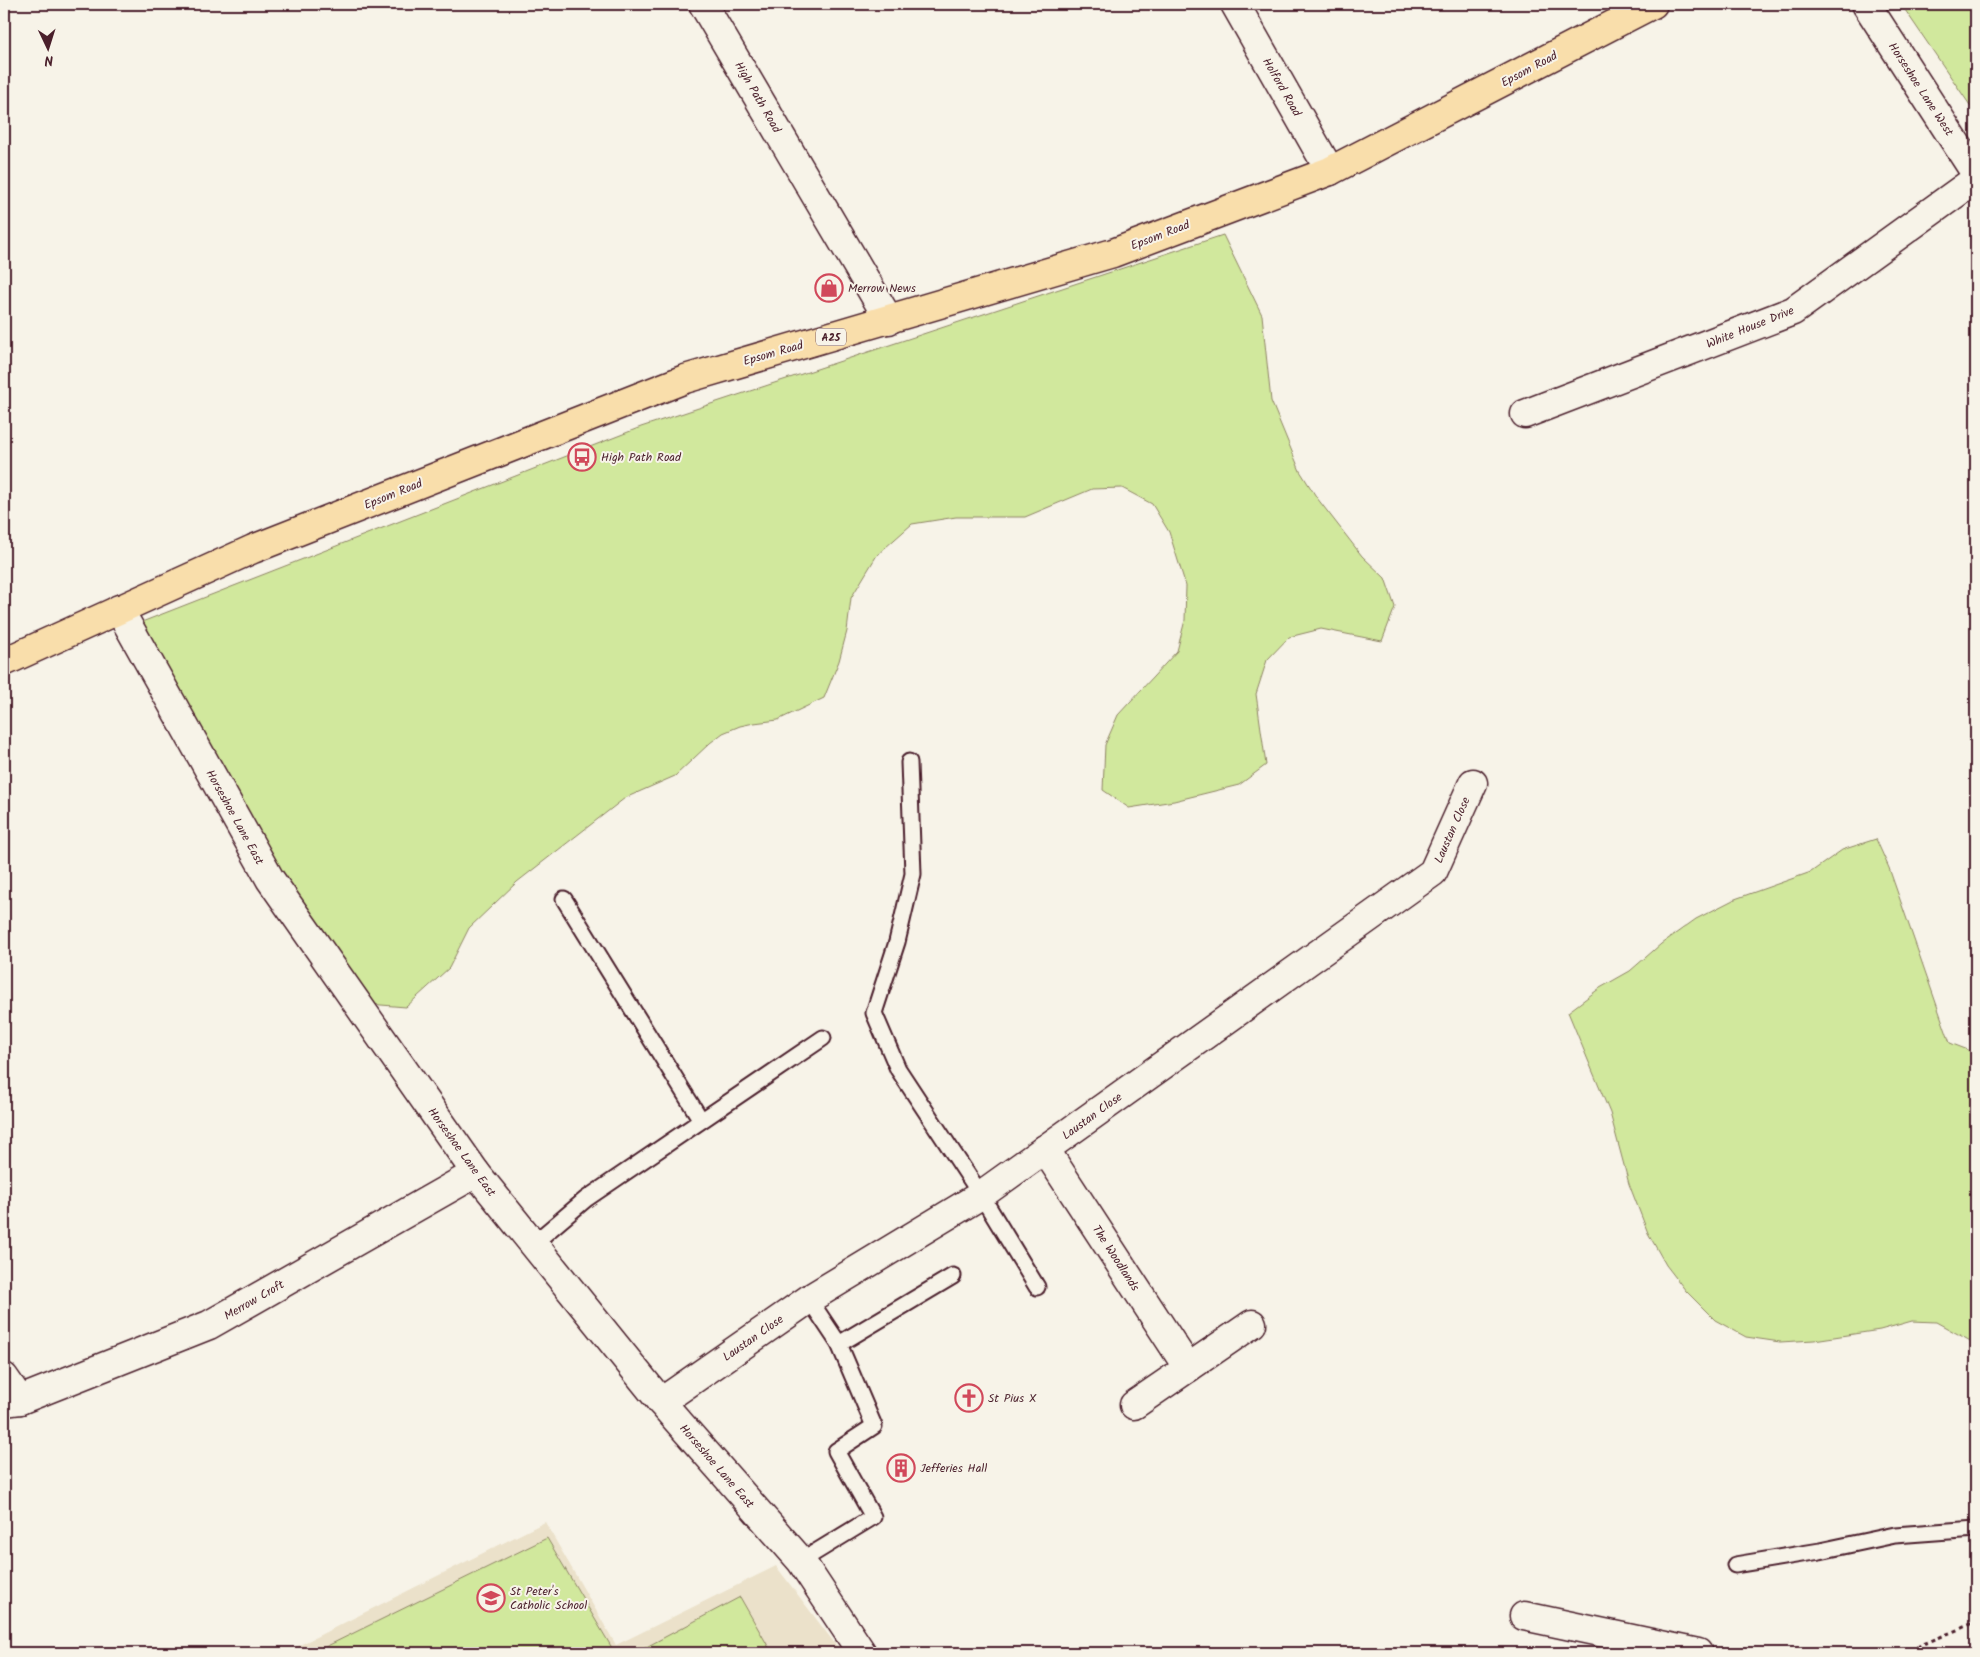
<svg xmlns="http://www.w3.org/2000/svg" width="1980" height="1657" font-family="Kalam,sans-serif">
<rect width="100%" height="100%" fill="#f7f3e8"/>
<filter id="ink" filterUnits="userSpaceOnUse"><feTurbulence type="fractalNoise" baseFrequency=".02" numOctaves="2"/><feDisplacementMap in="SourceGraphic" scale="10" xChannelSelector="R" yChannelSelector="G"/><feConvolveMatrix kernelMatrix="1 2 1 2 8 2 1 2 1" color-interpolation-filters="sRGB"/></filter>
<g filter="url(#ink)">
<!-- built -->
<polygon fill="#ebe1ca" points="545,1522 616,1645 776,1566 842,1653 284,1653"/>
<!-- green -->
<g fill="#d1e89d" stroke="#8e8464">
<polygon points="1901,4 1976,4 1976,114"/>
<polygon points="1223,235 1262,315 1271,401 1300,471 1317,498 1362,556 1385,578 1395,607 1382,641 1321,629 1289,637 1267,660 1256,694 1266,765 1239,785 1174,801 1129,808 1103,790 1105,745 1118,715 1177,651 1185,620 1186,586 1169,532 1152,504 1122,488 1092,489 1025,517 956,517 912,524 877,555 851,598 847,631 839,661 824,698 778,720 754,723 740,726 723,733 710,743 675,776 625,798 517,882 469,928 449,968 406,1007 356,1003 129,627 641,427"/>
<polygon points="1876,839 1889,868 1950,1043 1976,1053 1976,1344 1936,1322 1912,1321 1880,1330 1814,1340 1780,1342 1746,1337 1715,1320 1686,1291 1666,1265 1648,1233 1629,1184 1610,1113 1568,1012 1600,988 1630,971 1661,944 1696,919 1735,899 1811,872 1842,850"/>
<polygon points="547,1538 615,1653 313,1653"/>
<polygon points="740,1597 772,1653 635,1653"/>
</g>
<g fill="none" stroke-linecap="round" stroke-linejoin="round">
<!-- lane casing -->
<g stroke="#4a1f2b" stroke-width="19">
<g id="lane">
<polyline points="909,762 913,874 897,942 874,1013 898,1069 981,1195 1037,1287"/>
<polyline points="564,899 701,1120"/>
<polyline points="533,1244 586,1199 823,1038"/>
<polyline points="839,1344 953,1276"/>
<polyline points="801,1561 873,1517 836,1451 874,1426 839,1344 809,1299"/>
<polyline points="1735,1565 1820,1551 1895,1535 1976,1529"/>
</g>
</g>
<!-- street casing -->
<g stroke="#4a1f2b" stroke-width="31">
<g id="street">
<polyline points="703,4 889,320"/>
<polyline points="1235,4 1330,171"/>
<polyline points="1866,4 1976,174"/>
<polyline points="1525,414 1793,311 1976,179"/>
<polyline points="119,609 270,879 476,1173 661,1402 801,1561 862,1653"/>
<polyline points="1045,1149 1188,1368"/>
<polyline points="4,1377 20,1400"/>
<polyline points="4,1402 20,1400 209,1325 476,1173"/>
<polyline points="661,1402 809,1299 981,1195 1433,872 1473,783"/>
<polyline points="1134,1405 1252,1324"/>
<polyline points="1524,1616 1698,1653"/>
</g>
</g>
<!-- primary casing -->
<g stroke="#4a1f2b" stroke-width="31">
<polyline id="primary" points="4,662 253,549 685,379 1113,253 1330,171 1653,4"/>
</g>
<!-- path -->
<polyline stroke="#4a1f2b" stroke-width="3" stroke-dasharray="4 4" stroke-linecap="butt" points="1902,1653 1976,1622"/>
<!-- lane -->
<use href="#lane" stroke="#f7f3e8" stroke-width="15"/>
<!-- street -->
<use href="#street" stroke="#f7f3e8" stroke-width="28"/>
<!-- primary -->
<use href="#primary" stroke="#f9deab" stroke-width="28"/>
</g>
</g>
<!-- icons -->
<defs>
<g id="shop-ring" transform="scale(1.4375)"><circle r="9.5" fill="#f7f3e8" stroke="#d1495b" stroke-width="1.5"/><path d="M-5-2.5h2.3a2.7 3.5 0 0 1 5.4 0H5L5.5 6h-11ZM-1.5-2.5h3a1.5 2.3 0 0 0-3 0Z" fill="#d1495b"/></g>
<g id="bus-ring" transform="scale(1.4375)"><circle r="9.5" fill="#f7f3e8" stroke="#d1495b" stroke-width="1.5"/><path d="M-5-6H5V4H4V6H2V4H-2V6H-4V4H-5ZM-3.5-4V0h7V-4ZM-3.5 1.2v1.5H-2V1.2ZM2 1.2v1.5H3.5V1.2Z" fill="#d1495b"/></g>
<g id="church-ring" transform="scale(1.4375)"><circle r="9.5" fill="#f7f3e8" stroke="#d1495b" stroke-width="1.5"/><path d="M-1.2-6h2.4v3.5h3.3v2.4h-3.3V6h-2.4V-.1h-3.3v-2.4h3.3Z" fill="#d1495b"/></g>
<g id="building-ring" transform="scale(1.4375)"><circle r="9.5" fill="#f7f3e8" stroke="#d1495b" stroke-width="1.5"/><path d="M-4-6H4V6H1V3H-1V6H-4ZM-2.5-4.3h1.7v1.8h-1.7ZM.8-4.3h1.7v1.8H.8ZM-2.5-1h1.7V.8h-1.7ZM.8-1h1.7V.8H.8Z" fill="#d1495b"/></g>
<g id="school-ring" transform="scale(1.4375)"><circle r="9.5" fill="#f7f3e8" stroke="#d1495b" stroke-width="1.5"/><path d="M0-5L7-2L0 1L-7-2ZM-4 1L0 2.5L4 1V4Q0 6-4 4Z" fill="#d1495b"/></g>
</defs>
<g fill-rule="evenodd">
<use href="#shop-ring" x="829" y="288"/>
<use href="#bus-ring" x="582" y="457"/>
<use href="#church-ring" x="969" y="1398"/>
<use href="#building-ring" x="901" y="1468"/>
<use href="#school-ring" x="491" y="1598"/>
</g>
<g text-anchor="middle" stroke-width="4" stroke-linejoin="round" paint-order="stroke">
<!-- shield labels -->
<rect fill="#f7f3e8" stroke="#7e5f64" stroke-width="1" x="816" y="328.5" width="30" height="17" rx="4"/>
<g font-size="11" font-weight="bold" fill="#4a1f2b">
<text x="831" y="341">A25</text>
</g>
<!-- street labels -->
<g font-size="12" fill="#4a1f2b" stroke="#f7f3e8">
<text transform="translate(1529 69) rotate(-28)" y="4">Epsom Road</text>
<text transform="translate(1282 87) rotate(60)" y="4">Holford Road</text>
<text transform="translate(1921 89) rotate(57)" y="4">Horseshoe Lane West</text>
<text transform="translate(758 97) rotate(60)" y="4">High Path Road</text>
<text transform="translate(1160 235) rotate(-21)" y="4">Epsom Road</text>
<text transform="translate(1750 327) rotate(-22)" y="4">White House Drive</text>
<text transform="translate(773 353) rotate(-16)" y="4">Epsom Road</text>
<text transform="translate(393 494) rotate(-22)" y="4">Epsom Road</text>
<text transform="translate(235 817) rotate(61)" y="4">Horseshoe Lane East</text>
<text transform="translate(1452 830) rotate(-66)" y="4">Laustan Close</text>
<text transform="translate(1092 1116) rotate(-36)" y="4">Laustan Close</text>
<text transform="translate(462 1152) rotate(54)" y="4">Horseshoe Lane East</text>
<text transform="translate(1116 1258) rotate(57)" y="4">The Woodlands</text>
<text transform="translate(254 1300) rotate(-30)" y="4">Merrow Croft</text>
<text transform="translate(753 1338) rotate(-35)" y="4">Laustan Close</text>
<text transform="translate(717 1466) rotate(49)" y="4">Horseshoe Lane East</text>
</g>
<!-- poi labels -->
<g font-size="12" fill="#4a1f2b" stroke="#f7f3e8" text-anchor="start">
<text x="848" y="292">Merrow News</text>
<text x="601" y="461">High Path Road</text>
<text x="988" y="1402">St Pius X</text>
<text x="920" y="1472">Jefferies Hall</text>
<text x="510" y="1595">St Peter's<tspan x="510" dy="14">Catholic School</tspan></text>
</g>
</g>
<!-- margin -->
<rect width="1980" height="1657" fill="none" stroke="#f7f3e8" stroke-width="20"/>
<rect x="10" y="10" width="1960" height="1637" fill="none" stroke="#4a1f2b" stroke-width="2" filter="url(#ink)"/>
<!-- north arrow -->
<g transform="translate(48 48) rotate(176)" stroke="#f7f3e8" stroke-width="4" paint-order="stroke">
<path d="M0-4L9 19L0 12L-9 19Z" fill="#4a1f2b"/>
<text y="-8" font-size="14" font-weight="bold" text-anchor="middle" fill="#4a1f2b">N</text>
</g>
</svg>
